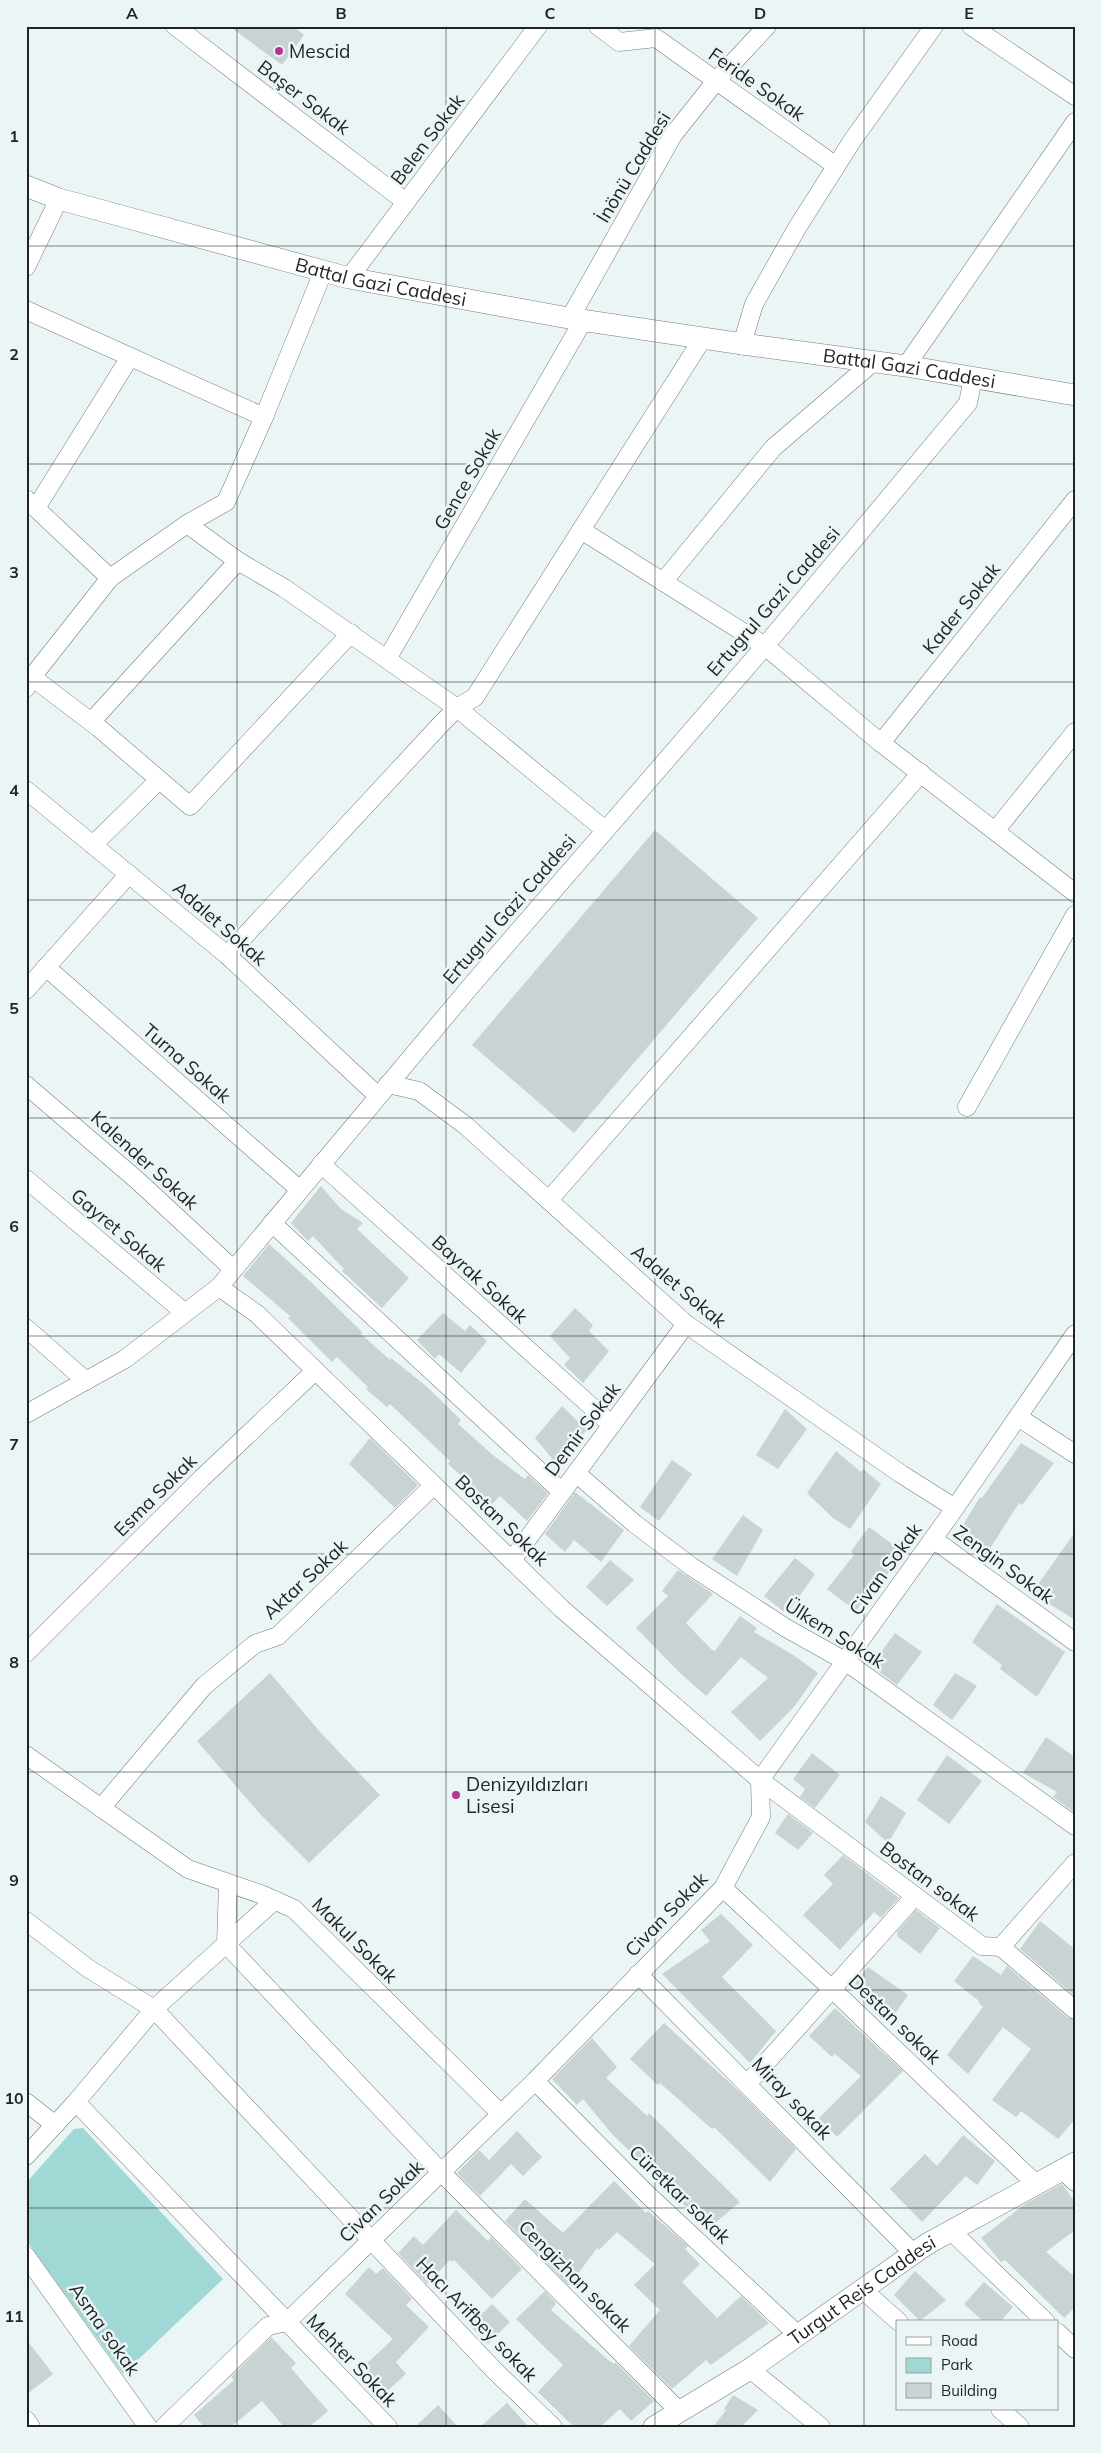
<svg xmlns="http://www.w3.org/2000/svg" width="1101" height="2453" font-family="Mulish,sans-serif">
<rect width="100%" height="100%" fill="#ebf5f5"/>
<!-- green -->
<polygon fill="#9fd8d5" points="83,2128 223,2279 123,2374 26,2240 26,2183 74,2129"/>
<!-- building -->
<g fill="#c9d3d3">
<polygon points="229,26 293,26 304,35 282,65"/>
<polygon points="655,830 758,918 574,1133 472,1045"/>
<polygon points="321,1186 341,1209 363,1223 357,1229 409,1278 382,1308 342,1271 344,1269 313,1236 308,1241 291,1223"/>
<polygon points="269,1244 312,1283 362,1332 361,1334 390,1360 391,1358 426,1386 461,1420 458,1424 494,1456 525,1479 528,1475 548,1493 527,1521 500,1496 492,1504 448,1464 450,1461 390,1404 387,1407 366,1389 368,1387 337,1357 332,1362 288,1318 290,1316 243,1276"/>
<polygon points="575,1308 593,1325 589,1331 609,1351 583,1383 564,1365 570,1358 550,1336"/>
<polygon points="443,1313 465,1331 470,1325 487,1341 461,1373 439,1354 435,1359 417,1340"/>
<polygon points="562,1406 587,1430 555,1462 535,1438"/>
<polygon points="785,1409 807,1429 778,1469 756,1455"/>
<polygon points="370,1438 418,1485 395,1508 349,1464"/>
<polygon points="1021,1443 1054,1463 1022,1505 1019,1503 984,1558 955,1538 980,1497 982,1498"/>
<polygon points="836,1451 861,1472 863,1469 881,1484 850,1529 833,1518 807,1493"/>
<polygon points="672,1460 692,1474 659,1521 640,1507"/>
<polygon points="575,1492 624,1530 601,1562 574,1540 565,1552 545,1534"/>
<polygon points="743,1515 763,1530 737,1576 712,1559"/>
<polygon points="869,1527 903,1552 882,1582 878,1578 856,1611 827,1589 854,1555 851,1551"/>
<polygon points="1075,1532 1075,1620 1032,1593"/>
<polygon points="795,1558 815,1574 789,1611 783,1611 764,1596"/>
<polygon points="610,1560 634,1580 607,1606 586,1587"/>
<polygon points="678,1570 713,1594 686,1623 712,1650 715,1651 740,1616 757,1628 754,1632 792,1654 818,1673 794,1707 760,1741 731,1712 768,1678 741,1657 706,1696 680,1673 636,1628 668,1596 662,1591"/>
<polygon points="997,1604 1065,1652 1037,1697 1000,1669 1002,1665 972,1642"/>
<polygon points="895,1633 922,1652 897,1685 871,1666"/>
<polygon points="270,1673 321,1733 380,1795 309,1863 260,1814 197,1741"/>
<polygon points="955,1673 977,1686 952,1720 933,1705"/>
<polygon points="1046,1737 1075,1757 1075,1813 1053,1797 1057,1792 1023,1773"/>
<polygon points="812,1753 840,1775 815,1808 800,1797 805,1789 793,1779"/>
<polygon points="947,1755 982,1781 949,1824 917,1800"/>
<polygon points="881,1796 906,1813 888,1843 865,1822"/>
<polygon points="788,1814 813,1833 798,1850 775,1833"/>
<polygon points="843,1855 899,1898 881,1918 874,1912 840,1950 803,1915 833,1884 824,1875"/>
<polygon points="916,1910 940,1928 920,1954 897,1936 897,1932"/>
<polygon points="721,1914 753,1945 722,1977 776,2031 750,2063 662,1974 710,1941 701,1930"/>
<polygon points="1040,1921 1075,1949 1075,1996 1020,1949"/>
<polygon points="973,1956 1001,1975 1007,1966 1068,2018 1075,2020 1075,2119 1058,2139 1021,2111 1016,2117 992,2100 1031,2049 1003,2027 968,2074 947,2055 983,2007 978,2002 979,2001 954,1981"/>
<polygon points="868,1967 908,1995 892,2018 855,1989 855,1983"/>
<polygon points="835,2008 903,2071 837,2137 819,2118 861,2076 835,2054 832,2057 809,2036"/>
<polygon points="664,2023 741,2093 796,2149 770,2182 714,2127 712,2129 660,2083 658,2085 630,2059"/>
<polygon points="592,2038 617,2067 606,2078 647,2116 649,2113 740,2202 708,2229 684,2205 664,2181 662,2183 612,2134 583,2099 577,2105 552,2079"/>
<polygon points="517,2131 542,2157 523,2176 511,2164 480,2196 457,2173 479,2150 489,2160"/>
<polygon points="963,2135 995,2161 977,2185 966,2176 922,2222 890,2189 925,2154 937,2166"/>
<polygon points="614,2181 646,2213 648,2211 688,2246 685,2249 700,2264 682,2282 717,2318 741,2296 769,2323 711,2365 706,2360 672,2389 629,2346 660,2310 634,2285 655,2264 617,2232 599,2250 597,2248 569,2286 505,2221 525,2199 563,2233"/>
<polygon points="1062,2184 1075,2202 1075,2230 1046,2252 1075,2277 1075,2307 1064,2318 1005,2260 1001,2262 981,2238 1025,2204"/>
<polygon points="456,2210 488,2241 491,2237 522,2269 492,2299 454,2260 452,2262 450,2260 427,2284 398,2253 414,2236 423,2245"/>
<polygon points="369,2267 376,2274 383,2268 412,2299 406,2305 429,2327 396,2362 406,2374 385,2393 362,2368 393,2339 345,2294"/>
<polygon points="915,2271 946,2300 920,2321 894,2295"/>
<polygon points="984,2282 1013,2307 1000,2322 984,2322 964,2304"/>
<polygon points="545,2291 556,2303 551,2310 607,2359 614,2364 615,2362 654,2401 631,2421 620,2409 600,2427 574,2427 538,2392 563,2365 516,2319"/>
<polygon points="492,2304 510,2322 488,2344 470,2326"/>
<polygon points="271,2337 296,2363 291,2368 328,2411 309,2427 284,2427 262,2401 231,2427 204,2427 194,2415 234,2380 231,2377"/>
<polygon points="26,2339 53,2374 26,2395"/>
<polygon points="733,2395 758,2410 741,2427 713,2427 726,2410 724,2409"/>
<polygon points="507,2403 529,2427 480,2427"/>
<polygon points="438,2405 458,2427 415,2427"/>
</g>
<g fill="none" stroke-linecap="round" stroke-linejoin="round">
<!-- minor casing -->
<g stroke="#737d7c" stroke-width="19">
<g id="minor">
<polyline points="175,26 406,202"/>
<polyline points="598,26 619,42 656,38 836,166"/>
<polyline points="971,26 1075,96"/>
<polyline points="26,267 59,199"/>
<polyline points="349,278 538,26"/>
<polyline points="26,310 264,417"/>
<polyline points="570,318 673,135 716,81 767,26"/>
<polyline points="742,344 754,304 797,228 852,141 934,26"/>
<polyline points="906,366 1075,122"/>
<polyline points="26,499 110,578"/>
<polyline points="36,508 130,357"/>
<polyline points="187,524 238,561 284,588 457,708 605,830"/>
<polyline points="581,530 765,646 881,743 1075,893"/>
<polyline points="663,582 773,448 872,363"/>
<polyline points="387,659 583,321"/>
<polyline points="32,677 99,728 190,806 351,633"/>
<polyline points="26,688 32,677 110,578 187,524 226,502 264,417 323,272"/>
<polyline points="91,722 238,561"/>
<polyline points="881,743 1075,500"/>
<polyline points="26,790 227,955 378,1096"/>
<polyline points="995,831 1075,732"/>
<polyline points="93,845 159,780"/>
<polyline points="227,955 442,723 457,708 475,697 703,338"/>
<polyline points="46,967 300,1190"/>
<polyline points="26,990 129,874"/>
<polyline points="388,1084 419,1091 465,1125 686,1324 901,1474 955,1508"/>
<polyline points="26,1085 138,1181 233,1269"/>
<polyline points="967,1107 1075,915"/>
<polyline points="321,1164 612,1425"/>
<polyline points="26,1179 185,1313"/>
<polyline points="549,1200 921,773"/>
<polyline points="272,1223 562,1492"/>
<polyline points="219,1287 257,1314 562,1609 760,1780 982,1946 1001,1947 1075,2010"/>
<polyline points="26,1328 86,1381"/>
<polyline points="26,1414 125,1359 219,1287 470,987 765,646 968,403 973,378"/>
<polyline points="1018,1417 1075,1454"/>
<polyline points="576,1473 635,1524 692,1567 786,1628 845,1661 1075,1826"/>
<polyline points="933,1539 1075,1642"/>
<polyline points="512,1560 686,1324"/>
<polyline points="26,1653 202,1478 315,1371"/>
<polyline points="26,1755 188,1869 263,1895 294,1909 501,2114"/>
<polyline points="101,1808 204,1686 255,1644 278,1636 434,1485"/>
<polyline points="723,1888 832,1989 1035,2183"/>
<polyline points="275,1900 226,1944 441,2172 679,2411"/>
<polyline points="26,1921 89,1969 154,2009 371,2240 494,2370 553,2427"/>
<polyline points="1001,1947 1075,1863"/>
<polyline points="638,1974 914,2254"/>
<polyline points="535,2081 646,2193 798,2335"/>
<polyline points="748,2083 915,1896"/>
<polyline points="26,2102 55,2125"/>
<polyline points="76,2102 388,2427"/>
<polyline points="26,2156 76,2102 154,2009 226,1944 228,1884"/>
<polyline points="1062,2169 1075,2182"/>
<polyline points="951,2231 1046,2322"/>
<polyline points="26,2256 148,2427"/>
<polyline points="863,2290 899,2322"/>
<polyline points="1057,2332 1075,2349"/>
<polyline points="750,2369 821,2427"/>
<polyline points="1000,2409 1020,2427"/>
<polyline points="26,2420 31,2427"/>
<polyline points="164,2427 268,2326 287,2322 535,2081 723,1888 761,1817 760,1780 948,1518 1075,1334"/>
</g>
</g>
<!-- tertiary casing -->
<g stroke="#737d7c" stroke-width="22">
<g id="tertiary">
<path id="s1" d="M26,186L59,199L349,278L574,319L743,344"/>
<path id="s2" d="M742,344L906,366L1075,395"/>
<path id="s3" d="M654,2427L750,2369L927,2244L1075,2163"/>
</g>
</g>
<!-- minor -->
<use href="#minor" stroke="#fff" stroke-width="18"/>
<!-- tertiary -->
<use href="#tertiary" stroke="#fff" stroke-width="21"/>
</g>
<!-- grid -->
<path fill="none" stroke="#1f2323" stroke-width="1" stroke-opacity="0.55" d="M237,26V2427M446,26V2427M655,26V2427M864,26V2427M26,246H1075M26,464H1075M26,682H1075M26,900H1075M26,1118H1075M26,1336H1075M26,1554H1075M26,1772H1075M26,1990H1075M26,2208H1075"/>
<!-- markers -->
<g fill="#b1388c" stroke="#ebf5f5" stroke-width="2">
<circle cx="279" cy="51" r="5"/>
<circle cx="456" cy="1795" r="5"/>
</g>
<g text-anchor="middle" stroke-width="5" stroke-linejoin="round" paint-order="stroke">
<!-- poi labels -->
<g font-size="19" fill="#1f2323" stroke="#ebf5f5" text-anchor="start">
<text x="289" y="58">Mescid</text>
<text x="466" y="1791">Denizyıldızları<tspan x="466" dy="22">Lisesi</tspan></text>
</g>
<!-- street labels -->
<g font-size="19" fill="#1f2323" stroke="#ebf5f5">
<text transform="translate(757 84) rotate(35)" y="7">Feride Sokak</text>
<text transform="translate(304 97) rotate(37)" y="7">Başer Sokak</text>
<text transform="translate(427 139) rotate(-53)" y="7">Belen Sokak</text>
<text transform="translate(633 167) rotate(-59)" y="7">İnönü Caddesi</text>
<text dy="7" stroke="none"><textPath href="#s1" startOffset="368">Battal Gazi Caddesi</textPath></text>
<text dy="7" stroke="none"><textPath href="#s2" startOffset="169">Battal Gazi Caddesi</textPath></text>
<text transform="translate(467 479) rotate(-60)" y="7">Gence Sokak</text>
<text transform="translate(773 601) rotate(-49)" y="7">Ertugrul Gazi Caddesi</text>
<text transform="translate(961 608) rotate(-51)" y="7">Kader Sokak</text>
<text transform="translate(509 909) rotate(-49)" y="7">Ertugrul Gazi Caddesi</text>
<text transform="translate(220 923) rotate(41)" y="7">Adalet Sokak</text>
<text transform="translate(187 1063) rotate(41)" y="7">Turna Sokak</text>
<text transform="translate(145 1160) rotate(42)" y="7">Kalender Sokak</text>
<text transform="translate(119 1230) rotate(40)" y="7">Gayret Sokak</text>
<text transform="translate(480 1279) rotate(42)" y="7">Bayrak Sokak</text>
<text transform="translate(679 1286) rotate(40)" y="7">Adalet Sokak</text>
<text transform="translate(582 1429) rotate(-53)" y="7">Demir Sokak</text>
<text transform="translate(155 1495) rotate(-45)" y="7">Esma Sokak</text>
<text transform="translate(502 1520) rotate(44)" y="7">Bostan Sokak</text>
<text transform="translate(1004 1564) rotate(36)" y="7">Zengin Sokak</text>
<text transform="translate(885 1569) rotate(-54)" y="7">Civan Sokak</text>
<text transform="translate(305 1579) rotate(-43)" y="7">Aktar Sokak</text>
<text transform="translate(835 1633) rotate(32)" y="7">Ülkem Sokak</text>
<text transform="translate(930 1881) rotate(37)" y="7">Bostan sokak</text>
<text transform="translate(666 1914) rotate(-46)" y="7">Civan Sokak</text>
<text transform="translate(355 1940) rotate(45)" y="7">Makul Sokak</text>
<text transform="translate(895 2019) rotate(44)" y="7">Destan sokak</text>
<text transform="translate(792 2098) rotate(46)" y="7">Miray sokak</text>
<text transform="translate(680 2194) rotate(44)" y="7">Cüretkar sokak</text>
<text transform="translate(381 2201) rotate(-44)" y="7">Civan Sokak</text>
<text transform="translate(575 2276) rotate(45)" y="7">Cengizhan sokak</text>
<text dy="7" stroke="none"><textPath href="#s3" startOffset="249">Turgut Reis Caddesi</textPath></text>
<text transform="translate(477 2319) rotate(46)" y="7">Hacı Arifbey sokak</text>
<text transform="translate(105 2329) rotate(55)" y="7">Asma sokak</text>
<text transform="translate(352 2360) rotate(46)" y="7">Mehter Sokak</text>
</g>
</g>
<!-- border -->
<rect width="1101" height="2453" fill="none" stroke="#ebf5f5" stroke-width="55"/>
<!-- legend -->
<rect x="896" y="2320" width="162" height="90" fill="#ebf5f5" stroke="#99a1a1"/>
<rect x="906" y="2337" width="25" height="8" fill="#ffffff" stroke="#99a1a1"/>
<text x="941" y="2346" font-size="15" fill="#1f2323">Road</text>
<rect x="906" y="2358" width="25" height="15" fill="#9fd8d5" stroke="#99a1a1"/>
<text x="941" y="2370" font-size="15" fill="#1f2323">Park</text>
<rect x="906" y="2383" width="25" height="15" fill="#c9d3d3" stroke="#99a1a1"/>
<text x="941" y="2396" font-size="15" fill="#1f2323">Building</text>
<rect x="28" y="28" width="1046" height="2398" fill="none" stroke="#1f2323" stroke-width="2"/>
<g font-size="16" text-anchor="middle" font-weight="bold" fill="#1f2323">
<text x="132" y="19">A</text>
<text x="341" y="19">B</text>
<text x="550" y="19">C</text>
<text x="760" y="19">D</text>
<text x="969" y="19">E</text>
<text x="14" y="142">1</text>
<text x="14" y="360">2</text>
<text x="14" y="578">3</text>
<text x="14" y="796">4</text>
<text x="14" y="1014">5</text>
<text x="14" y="1232">6</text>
<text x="14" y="1450">7</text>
<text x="14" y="1668">8</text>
<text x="14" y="1886">9</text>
<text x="14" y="2104">10</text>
<text x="14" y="2322">11</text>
</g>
</svg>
